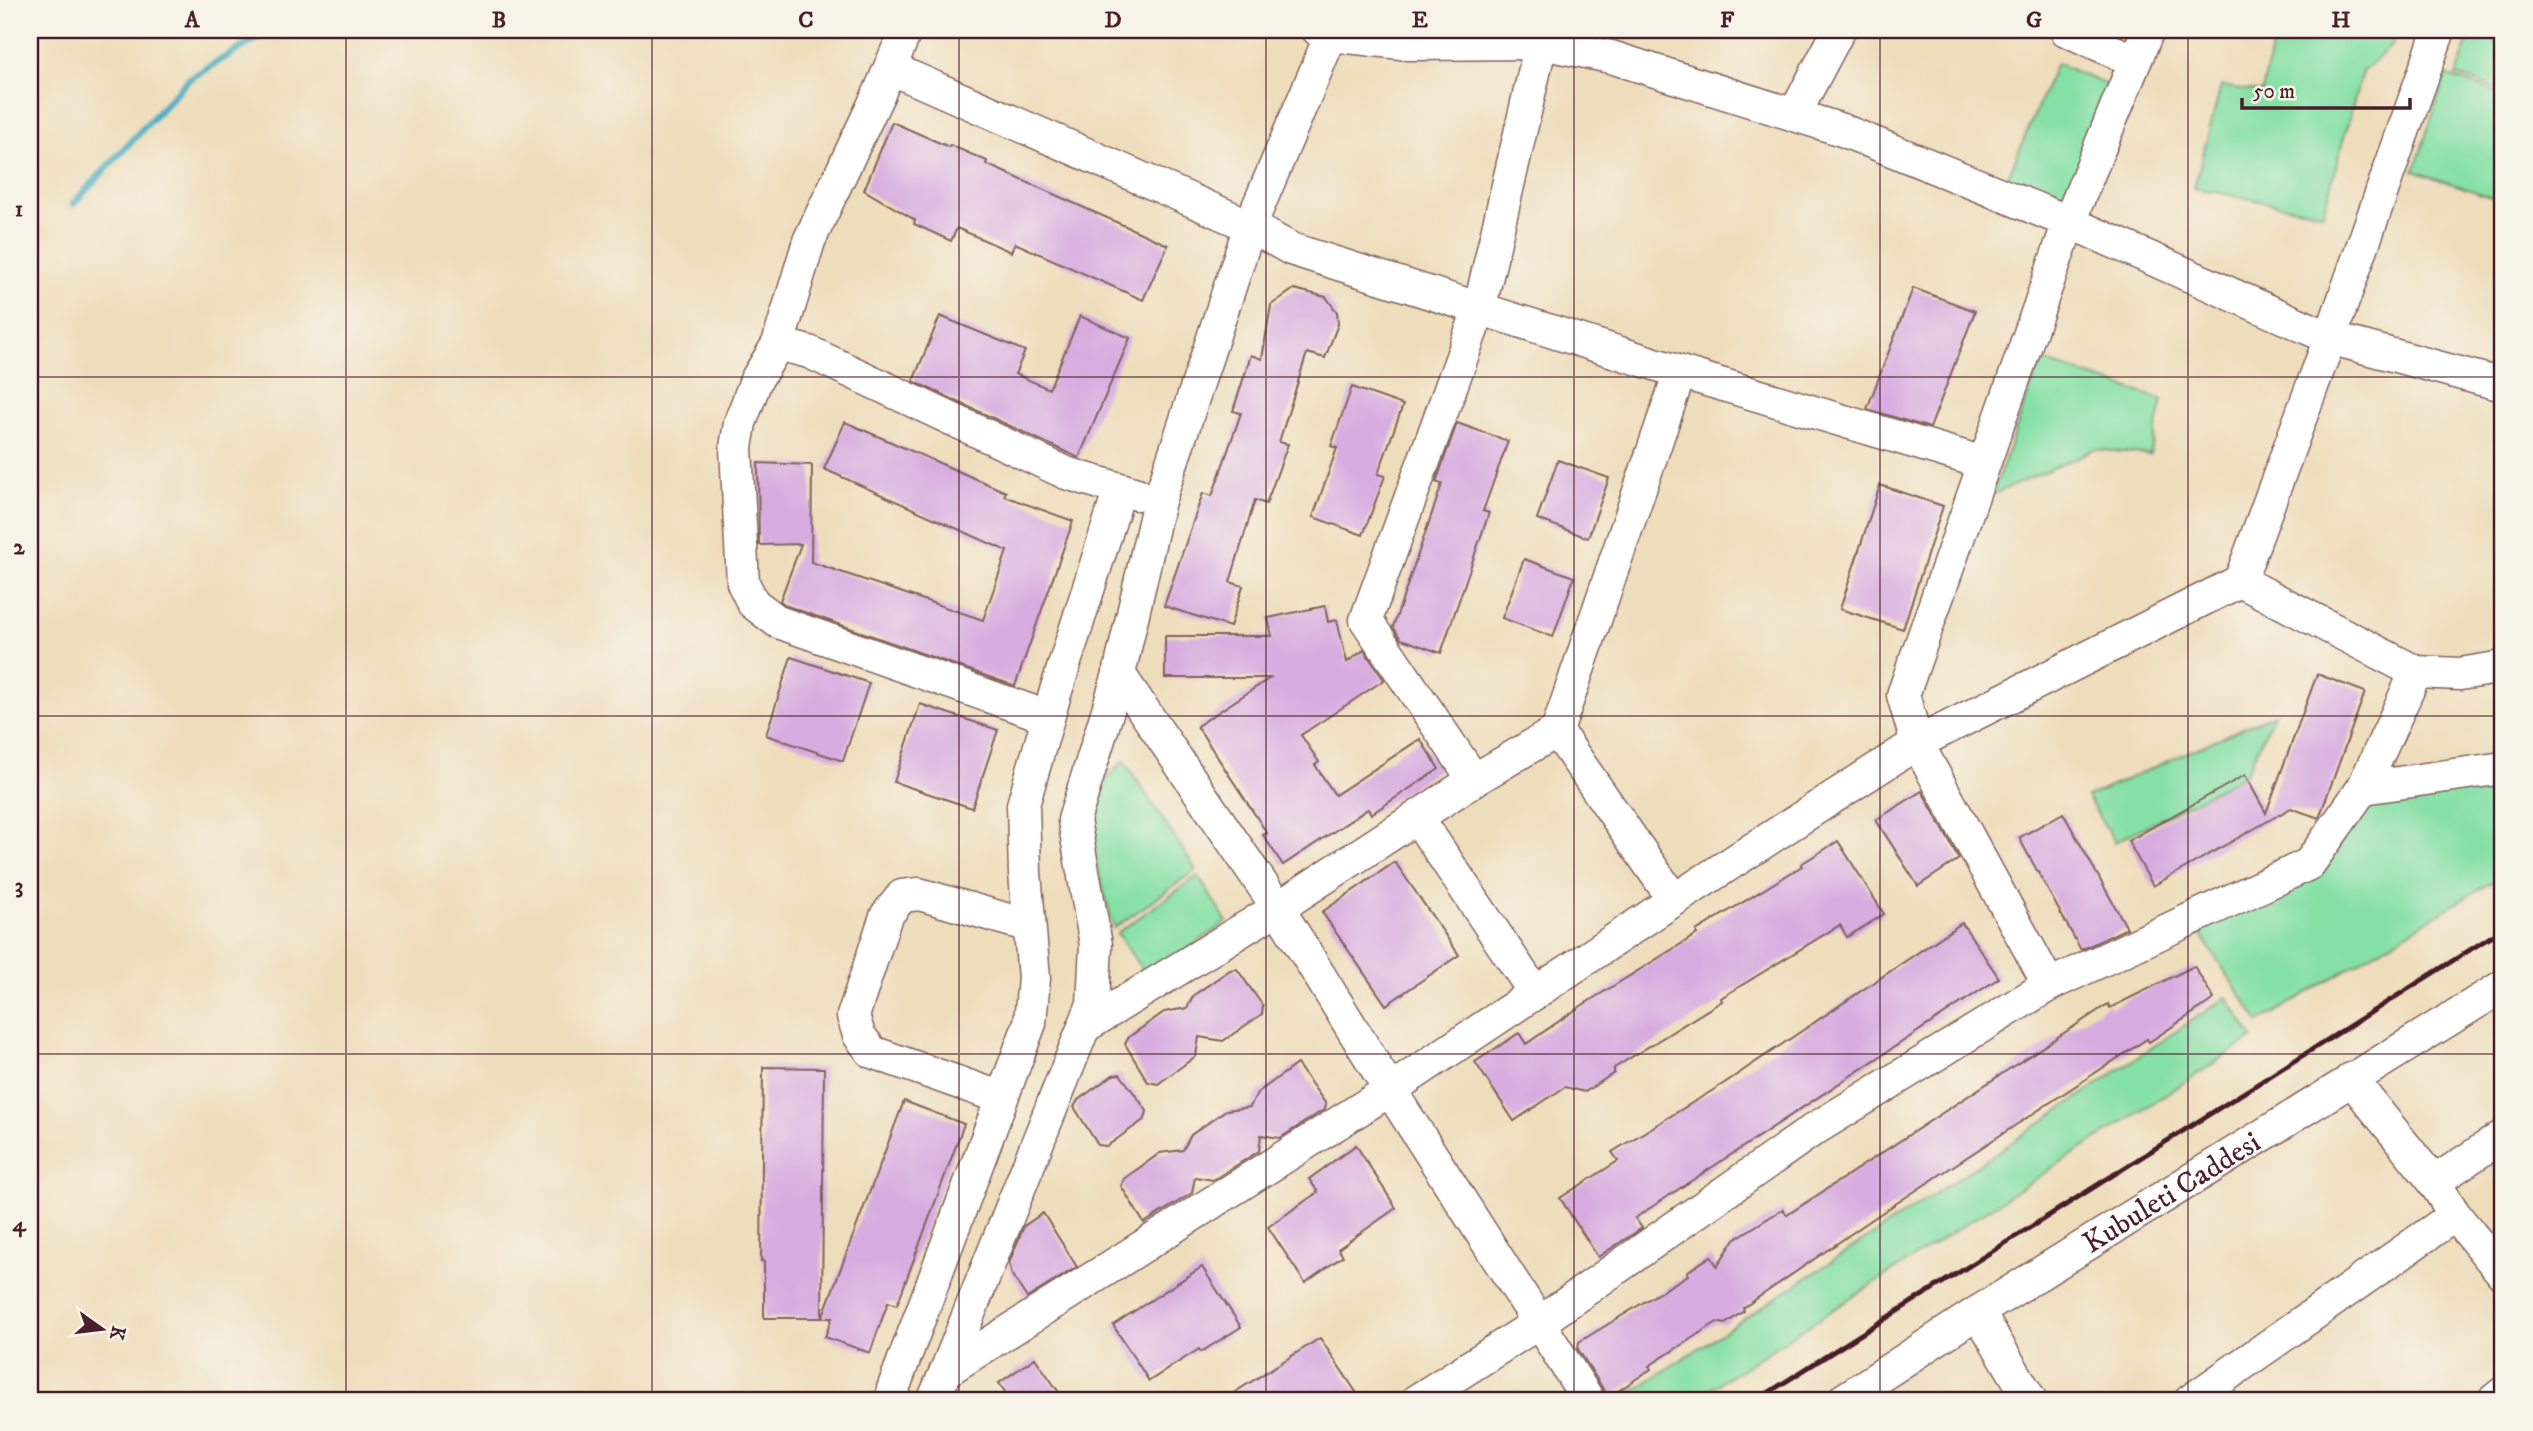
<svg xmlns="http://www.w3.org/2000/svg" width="2533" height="1431" font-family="'IM FELL DW Pica',serif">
<rect width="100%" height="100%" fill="#f7f3e8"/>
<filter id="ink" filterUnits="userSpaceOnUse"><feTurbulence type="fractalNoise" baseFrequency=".0143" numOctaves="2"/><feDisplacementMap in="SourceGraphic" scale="14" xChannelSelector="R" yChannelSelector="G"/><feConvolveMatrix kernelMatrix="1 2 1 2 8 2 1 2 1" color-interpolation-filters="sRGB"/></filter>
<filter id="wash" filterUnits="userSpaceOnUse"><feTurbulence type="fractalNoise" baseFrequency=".00686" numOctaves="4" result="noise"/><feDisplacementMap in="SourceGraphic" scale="28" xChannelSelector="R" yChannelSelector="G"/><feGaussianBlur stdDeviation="1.57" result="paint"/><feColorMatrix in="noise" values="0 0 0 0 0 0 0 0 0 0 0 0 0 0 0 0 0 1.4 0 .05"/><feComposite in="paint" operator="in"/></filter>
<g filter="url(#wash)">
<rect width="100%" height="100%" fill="#edb"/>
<!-- green -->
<g fill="#85e0a6" stroke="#688068" stroke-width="2">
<polygon points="2275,30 2397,30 2392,45 2362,72 2323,213 2194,188 2221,86 2262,92"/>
<polygon points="2471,33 2503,42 2503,90 2456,75"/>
<polygon points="2056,63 2116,89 2067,215 2003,189"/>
<polygon points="2446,75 2503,94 2503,201 2414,171"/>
<polygon points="2041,360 2163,400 2150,455 2095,449 1992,495"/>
<polygon points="2274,714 2245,775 2115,842 2087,797"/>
<polygon points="1124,761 1196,870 1114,928 1090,840 1090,810 1109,776"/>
<polygon points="2503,773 2503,875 2259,1022 2198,931 2385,791"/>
<polygon points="1198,876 1227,922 1147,977 1117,933"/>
<polygon points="2227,997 2253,1038 1692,1401 1618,1401 1929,1198"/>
</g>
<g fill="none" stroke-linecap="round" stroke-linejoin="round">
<!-- stream -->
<polyline stroke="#3fabbe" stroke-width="7" points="73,204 189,79 271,30"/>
</g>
<g id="blocks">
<!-- building -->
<g fill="#d7ace0">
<polygon points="892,122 949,147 950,145 987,161 986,164 1168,245 1143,300 1015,243 1011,252 957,228 951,241 914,224 915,220 864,190"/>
<polygon points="1913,288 1975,311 1930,428 1867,409"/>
<polygon points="1294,289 1326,297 1337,312 1338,324 1325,358 1307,353 1279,442 1288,444 1266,504 1255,500 1230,582 1243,586 1230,627 1164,606 1203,493 1212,496 1241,413 1233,411 1251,355 1262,359 1271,305"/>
<polygon points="940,316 1025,351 1015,374 1049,389 1080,316 1130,338 1079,458 913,381"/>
<polygon points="1352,387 1403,405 1378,474 1385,476 1363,535 1313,517 1337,448 1331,446"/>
<polygon points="845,422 1006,492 1004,496 1073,521 1015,686 787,606 780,601 801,544 759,545 758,463 812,465 811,562 983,620 992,594 1007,551 824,469"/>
<polygon points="1457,423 1508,441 1483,511 1489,513 1441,653 1401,639 1393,627 1442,484 1436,482"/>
<polygon points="1558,460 1609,478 1588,538 1537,519"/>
<polygon points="1880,485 1943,506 1903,629 1840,609"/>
<polygon points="1524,559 1574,577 1553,637 1502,618"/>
<polygon points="1325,606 1328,622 1337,620 1347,662 1364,650 1384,680 1301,735 1319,762 1315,765 1335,795 1420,739 1439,769 1371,814 1368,809 1283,865 1263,835 1267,833 1197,726 1270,678 1165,678 1165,636 1272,636 1268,618"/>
<polygon points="791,657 869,683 843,761 766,735"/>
<polygon points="2317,674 2365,692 2319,818 2291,808 2153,886 2128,841 2245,775 2266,813"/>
<polygon points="920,704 998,730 972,808 894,782"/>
<polygon points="1922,791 1959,859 1918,886 1876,820"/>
<polygon points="2063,813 2127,928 2081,950 2019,838"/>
<polygon points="1838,841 1884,914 1847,937 1840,925 1721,998 1722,1001 1614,1068 1614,1073 1585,1092 1565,1087 1514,1121 1475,1062 1519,1033 1526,1044 1581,1006 1697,934 1696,931 1802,866 1801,864"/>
<polygon points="1395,862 1459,955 1386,1005 1322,912"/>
<polygon points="1962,923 1999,978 1635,1218 1642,1228 1598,1257 1560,1198 1618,1161 1612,1152 1723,1084"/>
<polygon points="2194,966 2214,999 2149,1042 2147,1039 1877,1216 1743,1308 1744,1311 1725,1324 1717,1322 1649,1366 1651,1369 1612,1395 1605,1392 1578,1349 1579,1342 1688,1275 1687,1272 1711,1256 1717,1266 1735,1239 1783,1209 1787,1215 2108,1004 2110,1008"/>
<polygon points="1237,969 1263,1006 1262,1014 1223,1041 1199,1037 1196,1056 1158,1084 1148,1082 1125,1044 1129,1037 1164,1012 1187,1008 1194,995 1230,970"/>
<polygon points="1297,1064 1326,1104 1325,1109 1280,1138 1261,1135 1259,1151 1213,1180 1195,1177 1192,1193 1144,1223 1121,1186 1124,1179 1160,1153 1183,1150 1191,1135 1226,1110 1250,1107 1257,1093"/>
<polygon points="763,1067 824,1068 822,1318 764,1318 764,1261 761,1261"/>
<polygon points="1120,1074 1147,1111 1145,1119 1107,1146 1098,1145 1074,1107 1078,1100 1113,1075"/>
<polygon points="904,1101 964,1124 897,1305 888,1302 870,1353 825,1337 832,1318 822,1318"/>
<polygon points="1356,1145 1396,1208 1338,1249 1343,1256 1305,1283 1268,1227 1318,1192 1309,1179"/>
<polygon points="1043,1213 1077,1267 1027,1298 1012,1275 1009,1263 1024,1226"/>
<polygon points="1202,1267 1241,1327 1201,1352 1199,1349 1149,1381 1113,1325"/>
<polygon points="1320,1338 1356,1392 1342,1401 1221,1401"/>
<polygon points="1035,1358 1065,1401 1011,1401 999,1383"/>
</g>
</g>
</g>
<g filter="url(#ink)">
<use href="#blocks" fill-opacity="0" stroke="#83625d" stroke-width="2"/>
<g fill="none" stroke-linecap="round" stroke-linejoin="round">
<!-- minor casing -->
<g stroke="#83625d" stroke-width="35">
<g id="minor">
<polyline points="906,30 880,91 809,241 778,344 756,380 740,423 736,448 743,583 753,603 778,622 1048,717"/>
<polyline points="1318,30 1330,35 1410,44 1541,43 1611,57 1842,130 2069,222 2330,338 2503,385"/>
<polyline points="2066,30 2135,61"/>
<polyline points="2439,30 2330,338 2240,581 2416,672 2460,674 2503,667"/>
<polyline points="890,68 1250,226 1291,249 1680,372 1984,463"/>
<polyline points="1794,115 1839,30"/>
<polyline points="778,344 809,352 1066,473 1137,494"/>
<polyline points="1119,674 1278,908 1390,1090 1589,1401"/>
<polyline points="1474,780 1366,620 1479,310 1541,43 1549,30"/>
<polyline points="2363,788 2503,768"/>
<polyline points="1417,817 1535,993"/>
<polyline points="1674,900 1557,731 1680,372"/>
<polyline points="2049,985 2309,864 2363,788 2416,672"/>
<polyline points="1084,1027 1278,908 1474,780 1557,731"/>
<polyline points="2351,1079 2434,1182 2455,1215 2503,1274"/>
<polyline points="1002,1098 872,1052 859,1035 853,1016 886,916 902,896 919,894 1029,926"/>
<polyline points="2434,1182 2503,1136"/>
<polyline points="1978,1312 2031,1401"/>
<polyline points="946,1371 1093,1004 1096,945 1074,820 1119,674 1159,501 1250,226 1333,30"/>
<polyline points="893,1389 1030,1023 1034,978 1025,873 1023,805 1055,694 1120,489"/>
<polyline points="933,1401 946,1371 1390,1090 1674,900 1917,743 2240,581"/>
<polyline points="1416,1401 1540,1322 1813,1130 2049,985 1917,743 1903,695 2069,222 2148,30"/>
<path id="s1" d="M1842,1401L1978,1312L2503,986"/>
<polyline points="2190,1401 2455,1215"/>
<polyline points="2493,1401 2503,1393"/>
</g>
</g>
<!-- minor -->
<use href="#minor" stroke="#fff" stroke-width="32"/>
<!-- rail -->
<polyline stroke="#4a1f2b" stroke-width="5" points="1755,1401 2503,929"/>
</g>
</g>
<!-- grid -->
<path fill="none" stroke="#4a1f2b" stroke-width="2" stroke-opacity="0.55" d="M346,30V1401M652,30V1401M959,30V1401M1266,30V1401M1574,30V1401M1880,30V1401M2188,30V1401M30,377H2503M30,716H2503M30,1054H2503"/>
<g text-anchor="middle" stroke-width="5" stroke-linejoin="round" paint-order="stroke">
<!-- street labels -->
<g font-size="30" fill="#4a1f2b" stroke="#f7f3e8">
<text dy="10" stroke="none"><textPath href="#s1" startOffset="390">Kubuleti Caddesi</textPath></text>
</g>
</g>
<!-- margin -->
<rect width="2533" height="1431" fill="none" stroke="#f7f3e8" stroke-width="77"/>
<!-- north arrow -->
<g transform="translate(102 1329) rotate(104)" stroke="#f7f3e8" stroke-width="5" paint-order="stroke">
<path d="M0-5L12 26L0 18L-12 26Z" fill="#4a1f2b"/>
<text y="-10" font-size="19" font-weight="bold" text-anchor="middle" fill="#4a1f2b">K</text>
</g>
<!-- scale -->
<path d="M2242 98v10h168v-10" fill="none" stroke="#4a1f2b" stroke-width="3.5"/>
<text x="2253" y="98" font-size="21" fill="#4a1f2b" stroke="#f7f3e8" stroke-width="5" paint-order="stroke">50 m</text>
<rect x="38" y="38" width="2456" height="1354" fill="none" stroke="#4a1f2b" stroke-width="2.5"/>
<g font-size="23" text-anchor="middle" font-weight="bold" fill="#4a1f2b">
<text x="192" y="27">A</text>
<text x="499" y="27">B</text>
<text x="806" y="27">C</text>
<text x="1113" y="27">D</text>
<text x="1420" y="27">E</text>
<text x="1727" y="27">F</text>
<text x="2034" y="27">G</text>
<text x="2341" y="27">H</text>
<text x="19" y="216">1</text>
<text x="19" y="554">2</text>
<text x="19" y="893">3</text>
<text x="19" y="1231">4</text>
</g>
</svg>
